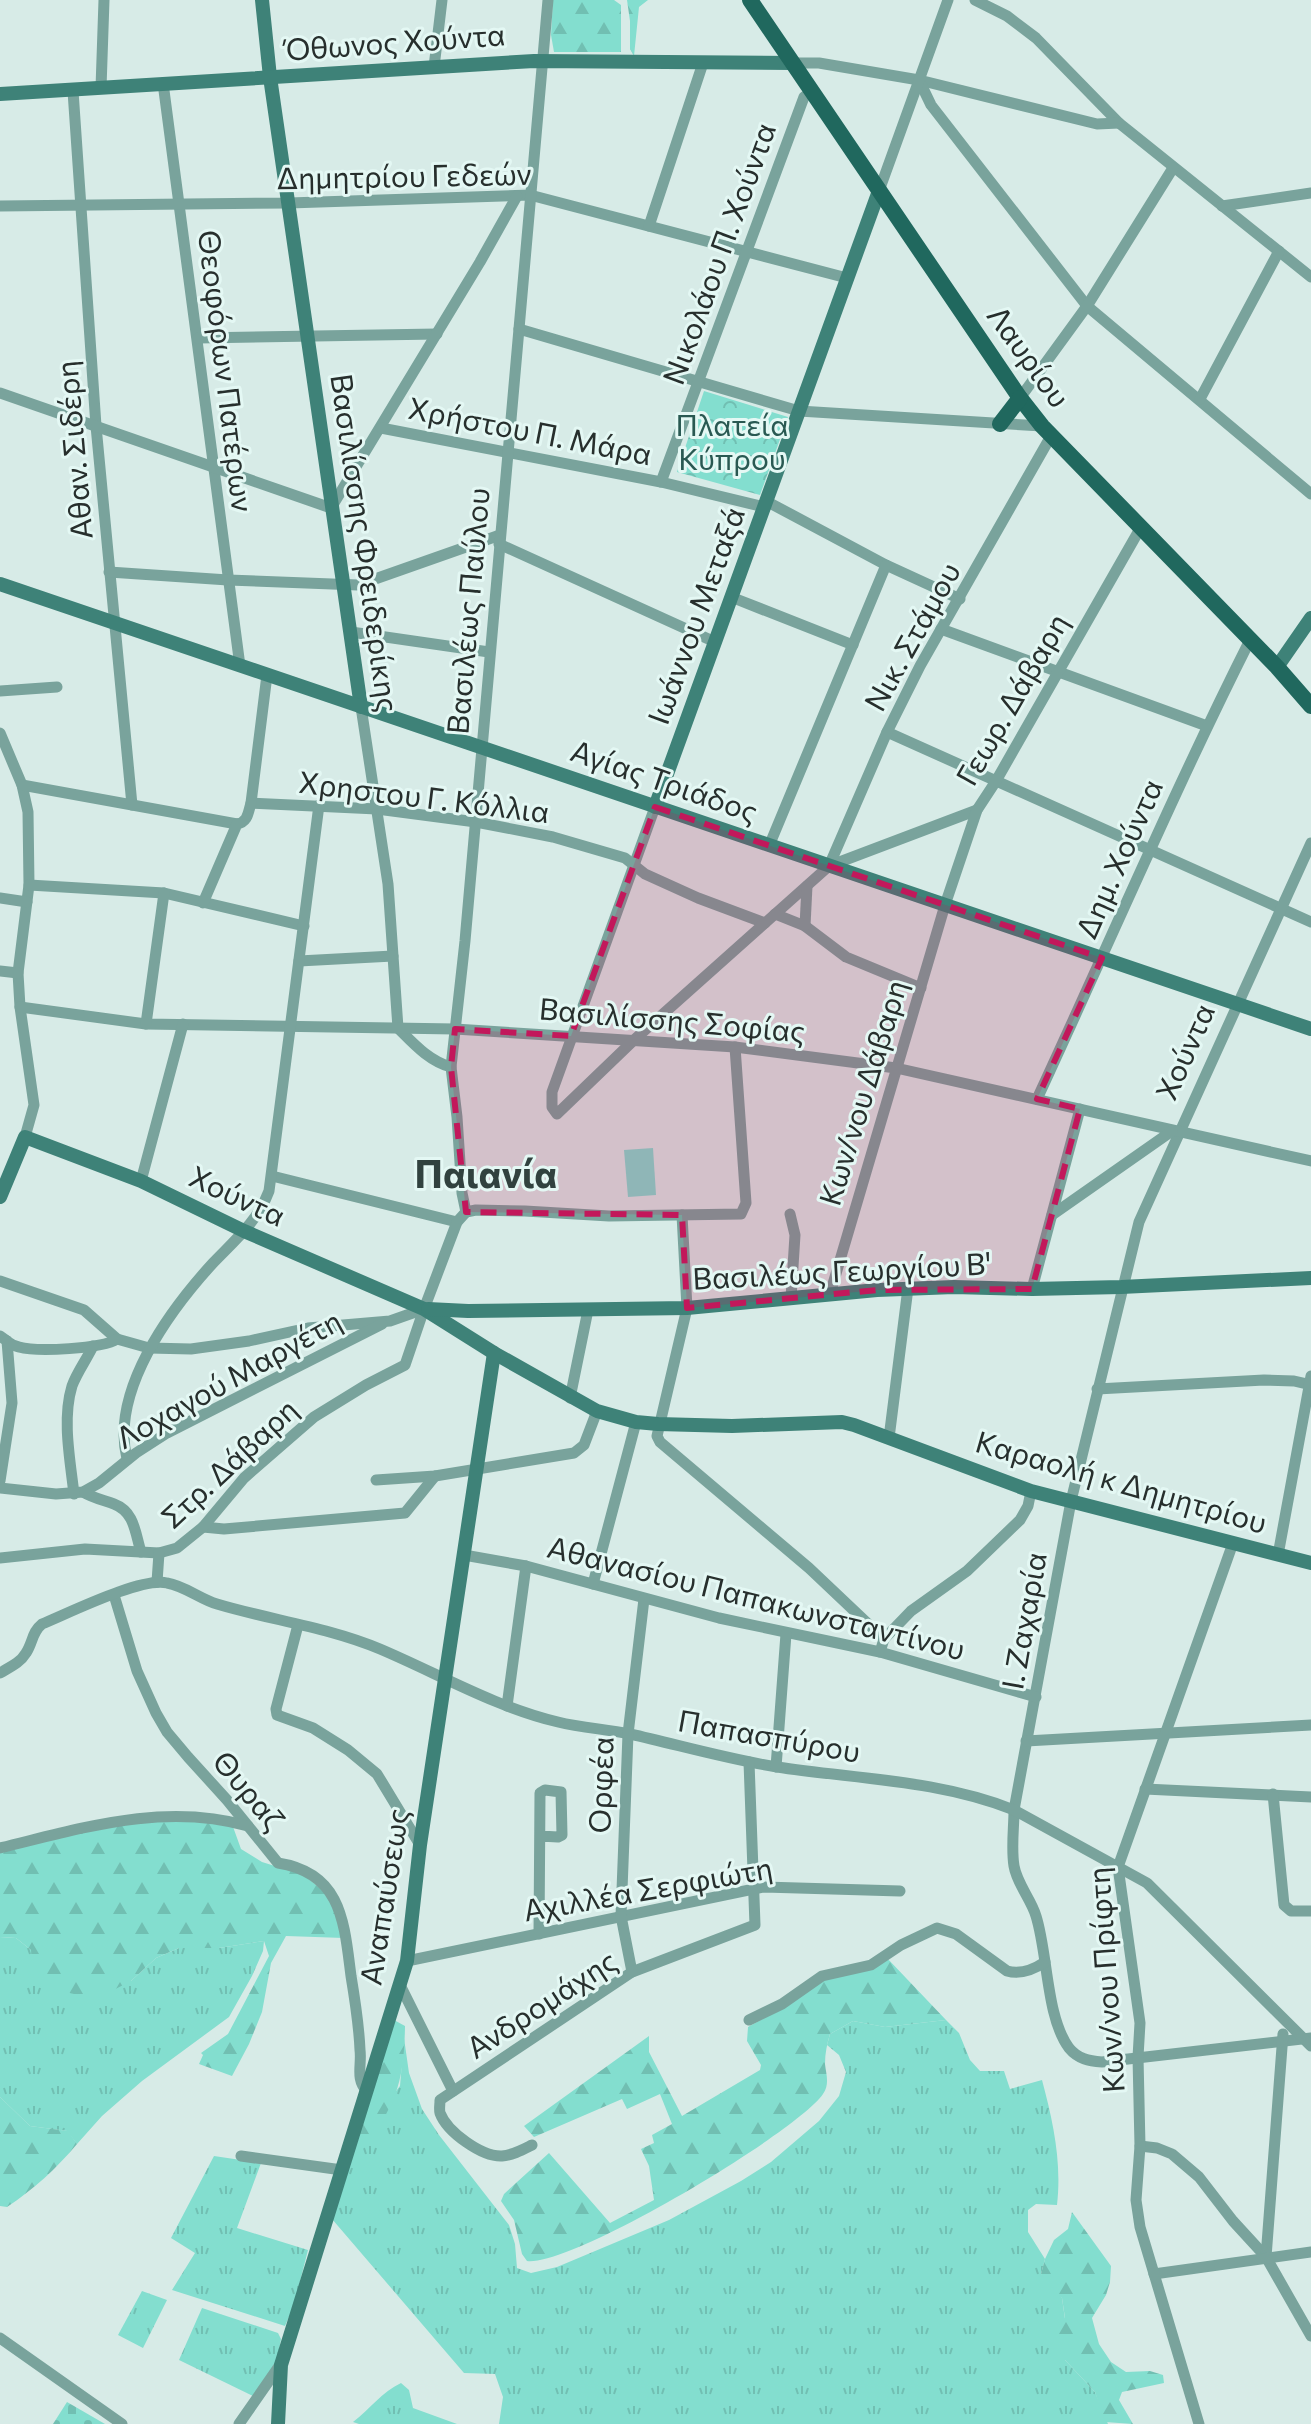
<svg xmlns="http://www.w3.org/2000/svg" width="1311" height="2424" font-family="Commissioner,sans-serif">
<defs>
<pattern id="grass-tufts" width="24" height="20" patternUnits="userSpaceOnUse" patternTransform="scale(2)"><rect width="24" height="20" fill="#83decf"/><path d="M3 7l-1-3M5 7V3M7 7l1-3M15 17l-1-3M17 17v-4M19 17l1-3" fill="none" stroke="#71bfb2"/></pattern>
<pattern id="forest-firs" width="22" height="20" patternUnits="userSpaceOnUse" patternTransform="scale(2)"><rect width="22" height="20" fill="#83decf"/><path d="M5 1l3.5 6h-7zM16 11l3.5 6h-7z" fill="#71bfb2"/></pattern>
<pattern id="cemetery-stones" width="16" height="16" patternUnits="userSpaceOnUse" patternTransform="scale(2)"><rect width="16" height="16" fill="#83decf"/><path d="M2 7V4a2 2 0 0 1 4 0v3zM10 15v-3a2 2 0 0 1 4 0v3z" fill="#71bfb2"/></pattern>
<pattern id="park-crowns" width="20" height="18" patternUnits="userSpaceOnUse" patternTransform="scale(2)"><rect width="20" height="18" fill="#83decf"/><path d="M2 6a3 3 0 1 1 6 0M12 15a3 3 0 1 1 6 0" fill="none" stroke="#71bfb2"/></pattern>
</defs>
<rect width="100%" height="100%" fill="#d7ebe7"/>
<!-- grass -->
<g fill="url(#grass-tufts)">
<polygon points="0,1937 16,1938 31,1950 131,1981 156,1958 179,1948 219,1948 264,1941 263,1951 252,1976 229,2017 142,2081 102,2116 77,2144 67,2131 30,2126 0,2097"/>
<path d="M946,2020L959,2033L970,2060L980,2071H1004L1010,2089L1042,2080C1053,2121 1062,2162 1057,2205L1036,2204L1028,2210V2232L1045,2259L1041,2274L1062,2298L1065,2319V2360L1095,2392L1108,2424H499L503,2397L495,2374L464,2373L332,2219L354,2145L400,2086L404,2038L409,2073L422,2109L439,2135L509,2225L515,2244L517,2268L531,2273L557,2267L669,2220L741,2181L771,2162L819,2121L839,2096L846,2072L839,2055L827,2045L830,2034L853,2021L885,2027Z"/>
<polygon points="214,2156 261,2163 237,2228 308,2250 294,2305 285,2326 172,2290 195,2253 171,2238"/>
<polygon points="142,2291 167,2300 143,2348 118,2335"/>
<polygon points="202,2308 278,2333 281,2339 277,2361 255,2397 179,2360"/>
<path d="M401,2383L409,2390L413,2408L457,2424H359L353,2422C370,2409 382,2392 401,2383Z"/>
</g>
<!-- forest -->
<g fill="url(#forest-firs)">
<polygon points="553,0 614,0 621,5 621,52 554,52 551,35"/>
<polygon points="627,0 648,0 639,7 634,56 630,49 630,21"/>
<polygon points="178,1818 232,1824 241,1849 262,1862 304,1875 328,1895 344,1938 286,1936 271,1963 262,2012 249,2044 232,2076 199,2064 203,2055 201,2053 228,2034 269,1956 264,1941 219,1948 179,1948 156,1958 131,1981 96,1999 52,1989 32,1967 31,1950 16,1938 0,1937 0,1852 115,1825"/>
<path d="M886,1957L946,2020L885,2027L853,2021L830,2034C827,2044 825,2053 825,2064C826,2074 830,2084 823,2094C796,2133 571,2267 527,2261L522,2254L514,2220L501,2201L504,2194L549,2153L610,2223L654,2200L649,2166L641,2149L654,2143L652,2135L672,2124L660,2094L627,2109L622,2099L534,2137L524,2126L649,2036V2052L682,2116L760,2070L761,2065L747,2041L748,2027L778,2010L813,1982Z"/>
<path d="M394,2020L405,2026C404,2083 396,2104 363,2149L354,2145Z"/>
<path d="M0,2097L30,2126L68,2131L77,2144C56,2169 34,2189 7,2207L0,2206Z"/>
<polygon points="1072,2212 1111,2266 1110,2282 1106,2295 1092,2318 1099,2344 1111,2362 1126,2372 1150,2371 1163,2375 1164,2383 1122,2392 1119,2400 1133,2424 1105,2422 1095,2392 1050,2344 1050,2329 1065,2318 1062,2298 1045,2287 1041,2274 1045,2259 1054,2240 1068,2229"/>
</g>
<!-- cemetery -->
<polygon fill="url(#cemetery-stones)" points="67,2402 105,2424 53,2424"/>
<!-- park -->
<polygon fill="url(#park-crowns)" points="704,391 788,417 760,495 677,472"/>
<!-- garden -->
<polygon fill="#83decf" points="653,1148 656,1195 628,1197 624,1150"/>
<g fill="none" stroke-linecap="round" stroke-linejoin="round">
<!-- street -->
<g stroke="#79a39c" stroke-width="11">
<polyline points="975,0 1007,16 1036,38 1119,123 1311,277"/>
<polyline points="793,63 819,63 919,80 1097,124 1119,123"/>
<polyline points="434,67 442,0"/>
<polyline points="919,80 931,105 1087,306 1311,494"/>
<polyline points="163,83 240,666"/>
<polyline points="101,88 104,0"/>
<polyline points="73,91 96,426 132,805"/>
<polyline points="879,191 948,0"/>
<polyline points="0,206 289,203 530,195 847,278"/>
<polyline points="1222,206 1311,193"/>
<polyline points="649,226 703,63"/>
<polyline points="519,329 799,411 1042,426"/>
<polyline points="198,338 437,334"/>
<polyline points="0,393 331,508 480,262 517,196"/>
<polyline points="1020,398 1087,306 1173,168"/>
<polyline points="1200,399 1279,251"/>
<polyline points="381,428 661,482 764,507"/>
<polyline points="661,482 804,97 812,92"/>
<polyline points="766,501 886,565 960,599"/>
<polyline points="499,544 715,642"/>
<polyline points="109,572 228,580 358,585 500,535"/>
<polyline points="731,597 853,645"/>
<polyline points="941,629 1207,726"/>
<polyline points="351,632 489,652"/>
<polyline points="0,691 57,687"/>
<path d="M361,707L388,884L398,1028C414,1044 429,1061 451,1067"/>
<polyline points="887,732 1311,922"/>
<polyline points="0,733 22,785 28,812 29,885 18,973 20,1007 34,1105 25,1137"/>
<polyline points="22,785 237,824"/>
<polyline points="251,803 377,809 476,822 553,837 625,858 645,874 698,898 765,923"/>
<polyline points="655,807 552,1092 552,1107 557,1114 635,1039 829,866 977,810"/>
<path d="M1311,843L1139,1222L1071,1501L1014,1810C1014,1828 1011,1848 1014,1866C1017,1884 1031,1899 1036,1916C1048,1954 1046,2017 1069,2048C1078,2059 1089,2061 1102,2062L1311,2038"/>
<polyline points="769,846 886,565"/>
<polyline points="829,866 887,732 920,666 1051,436"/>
<polyline points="29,885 164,893 304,926"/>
<polyline points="0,898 27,902"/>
<path d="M203,903L237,824C248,822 248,813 251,803L267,675"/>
<polyline points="775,914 805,926 846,957 921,988"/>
<polyline points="805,926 807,886"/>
<polyline points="299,961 393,956"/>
<polyline points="0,971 18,973"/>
<polyline points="20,1007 146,1024 455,1029 735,1047 896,1068 1311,1161"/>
<polyline points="146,1024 164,893"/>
<path d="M1037,1099C1108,946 1174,791 1250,640"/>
<polyline points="272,1176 457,1222"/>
<polyline points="141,1181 183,1024"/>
<polyline points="466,1212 462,1193 457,1117 451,1067 465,941 548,0"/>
<polyline points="466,1212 476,1210 525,1211 609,1216 741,1214 746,1203 735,1047"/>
<polyline points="790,1214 795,1235 791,1298"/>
<polyline points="682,1215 687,1308 657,1436 660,1442 809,1568 884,1639 880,1652"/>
<polyline points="1052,1215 1172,1131"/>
<polyline points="0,1281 84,1310 117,1339 149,1348 191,1349 249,1341 308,1328 390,1321 424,1309"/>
<polyline points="1032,1289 1080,1109"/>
<polyline points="830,1294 945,905 977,810 996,781 1141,527"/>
<polyline points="0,1336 7,1341 12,1403 0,1481"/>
<path d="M7,1341C11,1344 13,1346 19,1347C37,1352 102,1349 117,1339"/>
<polyline points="1097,1389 1264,1380 1294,1381 1311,1385"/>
<polyline points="570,1398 588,1310"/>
<polyline points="889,1438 908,1288"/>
<path d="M127,1459C110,1391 170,1310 213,1263C234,1241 258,1221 269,1191L319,805"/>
<polyline points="376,1480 435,1476 574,1453 584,1445 597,1411"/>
<polyline points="0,1488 56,1494 83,1492 99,1483 136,1453 167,1433 382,1324"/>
<path d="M83,1492C93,1498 103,1500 114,1504C135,1512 135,1533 141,1552"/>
<path d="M74,1494C70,1459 62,1419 72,1386C77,1372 87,1359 93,1346"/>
<polyline points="203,1527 224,1529 405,1513 435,1476"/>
<polyline points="464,1555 526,1566 719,1618 880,1652 1036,1697"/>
<polyline points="1278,1555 1311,1376"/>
<polyline points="0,1558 85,1549 159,1553 177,1548 203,1527 244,1478 314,1417 366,1385 405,1365 424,1309 457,1222 466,1212"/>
<polyline points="157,1582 159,1553"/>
<polyline points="593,1584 636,1422"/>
<path d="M114,1595L137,1671L156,1713L167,1732L188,1757L227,1800L278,1863C342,1873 344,1922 351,1976C355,2000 359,2025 360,2050C362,2065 355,2079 367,2091"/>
<polyline points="298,1625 276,1709 277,1715 313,1728 348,1750 377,1774 420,1845"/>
<polyline points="884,1639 911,1611 967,1571 1020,1520 1028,1506 1031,1491"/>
<path d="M0,1673C10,1667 20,1663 26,1653C33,1642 32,1632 42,1624C69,1613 141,1577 167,1583C185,1586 200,1599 217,1604C270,1620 328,1627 380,1649C439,1674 495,1707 558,1722C582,1728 606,1729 630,1734C679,1745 727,1759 777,1767C856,1779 939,1780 1014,1810L1147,1883L1311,2046"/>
<polyline points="507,1706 526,1566"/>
<polyline points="1026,1741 1311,1725"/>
<polyline points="776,1767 786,1634"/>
<polyline points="1145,1789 1311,1797"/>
<polyline points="1273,1794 1284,1905 1291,1911 1311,1911"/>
<path d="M0,1848C83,1828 164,1802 248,1826"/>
<polyline points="539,1934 540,1793 545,1790 561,1792 562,1835 558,1837 540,1836"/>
<polyline points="407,1961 764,1887 900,1891"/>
<polyline points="632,1972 621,1916 628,1734 644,1599"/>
<polyline points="400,1985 453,2091"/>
<path d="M749,2020L782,2004L822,1976L871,1965L901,1945L937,1928L956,1934L1007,1971C1021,1975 1033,1970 1045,1962"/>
<path d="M532,2145C522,2150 513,2155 502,2156C482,2157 447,2132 440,2113C439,2109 440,2105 440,2100L632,1972L755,1925L749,1762"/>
<polyline points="1140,2146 1157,2148 1172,2154 1199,2177 1233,2221 1266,2257 1311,2336"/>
<polyline points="241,2156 342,2170"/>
<polyline points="1266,2257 1283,2034"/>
<polyline points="1154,2274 1311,2252"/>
<polyline points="0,2338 122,2424"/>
<polyline points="239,2424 280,2365"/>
<polyline points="1199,2424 1140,2227 1136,2200 1140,2146 1138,2057 1140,2023 1118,1867 1233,1543"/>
</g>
<!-- secondary -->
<g stroke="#3e8278" stroke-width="14">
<polyline points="262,0 270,77 361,707"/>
<polyline points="0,94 534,61 793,63"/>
<polyline points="0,584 1311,1029"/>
<polyline points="1277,667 1311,618"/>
<polyline points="655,807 879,191"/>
<polyline points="0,1197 25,1137 141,1181 244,1231 424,1309 494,1353 597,1411 636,1422 658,1424 732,1426 842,1422 854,1425 1031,1491 1311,1563"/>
<polyline points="428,1309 468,1311 687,1308 877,1290 954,1287 1032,1289 1121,1287 1311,1278"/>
<polyline points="278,2424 281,2365 407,1961 420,1845 494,1353"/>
</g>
<!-- primary -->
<g stroke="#20685e" stroke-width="16">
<polyline points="750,0 1020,398 1042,426 1277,667 1311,706"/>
<polyline points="1000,424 1020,398"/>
</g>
</g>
<!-- marked area -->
<path fill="#c2185b" fill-opacity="0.2" stroke="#c2185b" stroke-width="6" stroke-dasharray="16 10" stroke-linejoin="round" d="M655,807L1102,958L1037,1099L1080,1109L1032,1289L877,1290L687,1308L682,1215L466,1212L451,1067L455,1029L571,1036Z"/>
<g text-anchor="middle" stroke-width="6" stroke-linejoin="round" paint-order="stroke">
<!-- street labels -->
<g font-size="30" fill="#272f2d" stroke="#e4f8f4">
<text transform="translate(395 43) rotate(-4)" y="10">Όθωνος Χούντα</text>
<text transform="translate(404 177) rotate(-1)" y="10">Δημητρίου Γεδεών</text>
<text transform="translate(720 254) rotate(-70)" y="10">Νικολάου Π. Χούντα</text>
<text transform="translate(1028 357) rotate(54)" y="10">Λαυρίου</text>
<text transform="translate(225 371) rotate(83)" y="10">Θεοφόρων Πατέρων</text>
<text transform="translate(530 432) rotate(11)" y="10">Χρήστου Π. Μάρα</text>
<text transform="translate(75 450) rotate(-95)" y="10">Αθαν. Σιδέρη</text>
<text transform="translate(364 543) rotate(82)" y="10">Βασιλίσσης Φρειδερίκης</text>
<text transform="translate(469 611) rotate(-85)" y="10">Βασιλέως Παύλου</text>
<text transform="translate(697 616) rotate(-70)" y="10">Ιωάννου Μεταξά</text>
<text transform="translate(913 637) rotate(-61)" y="10">Νικ. Στάμου</text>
<text transform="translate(1013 700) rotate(-60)" y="10">Γεωρ. Δάβαρη</text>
<text transform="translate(664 782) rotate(19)" y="10">Αγίας Τριάδος</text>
<text transform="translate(424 798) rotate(7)" y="10">Χρηστου Γ. Κόλλια</text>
<text transform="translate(1120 859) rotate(-66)" y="10">Δημ. Χούντα</text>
<text transform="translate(672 1021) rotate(5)" y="10">Βασιλίσσης Σοφίας</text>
<text transform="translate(1186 1052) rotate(-66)" y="10">Χούντα</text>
<text transform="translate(864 1093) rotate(-73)" y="10">Κων/νου Δάβαρη</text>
<text transform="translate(237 1197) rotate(25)" y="10">Χούντα</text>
<text transform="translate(842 1272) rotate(-3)" y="10">Βασιλέως Γεωργίου Β'</text>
<text transform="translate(229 1380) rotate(-29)" y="10">Λοχαγού Μαργέτη</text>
<text transform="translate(230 1464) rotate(-43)" y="10">Στρ. Δάβαρη</text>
<text transform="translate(1121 1483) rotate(16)" y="10">Καραολή κ Δημητρίου</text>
<text transform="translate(756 1599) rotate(14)" y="10">Αθανασίου Παπακωνσταντίνου</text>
<text transform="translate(1025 1621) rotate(-80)" y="10">Ι. Ζαχαρία</text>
<text transform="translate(769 1737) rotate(10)" y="10">Παπασπύρου</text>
<text transform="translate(602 1785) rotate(-88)" y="10">Ορφέα</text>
<text transform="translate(248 1791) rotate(50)" y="10">Θυραζ</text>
<text transform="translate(648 1890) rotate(-10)" y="10">Αχιλλέα Σερφιώτη</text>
<text transform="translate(385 1897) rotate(-81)" y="10">Αναπαύσεως</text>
<text transform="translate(1107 1980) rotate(-94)" y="10">Κων/νου Πρίφτη</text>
<text transform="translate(542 2005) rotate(-33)" y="10">Ανδρομάχης</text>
</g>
<!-- park labels -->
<g font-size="30" fill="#295952" stroke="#e4f8f4">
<text x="732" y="436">Πλατεία<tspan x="732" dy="34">Κύπρου</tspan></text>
</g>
<!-- district labels -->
<g font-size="38" font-weight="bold" fill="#31423f" stroke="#e4f8f4">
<text x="486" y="1188">Παιανία</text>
</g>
</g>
</svg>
